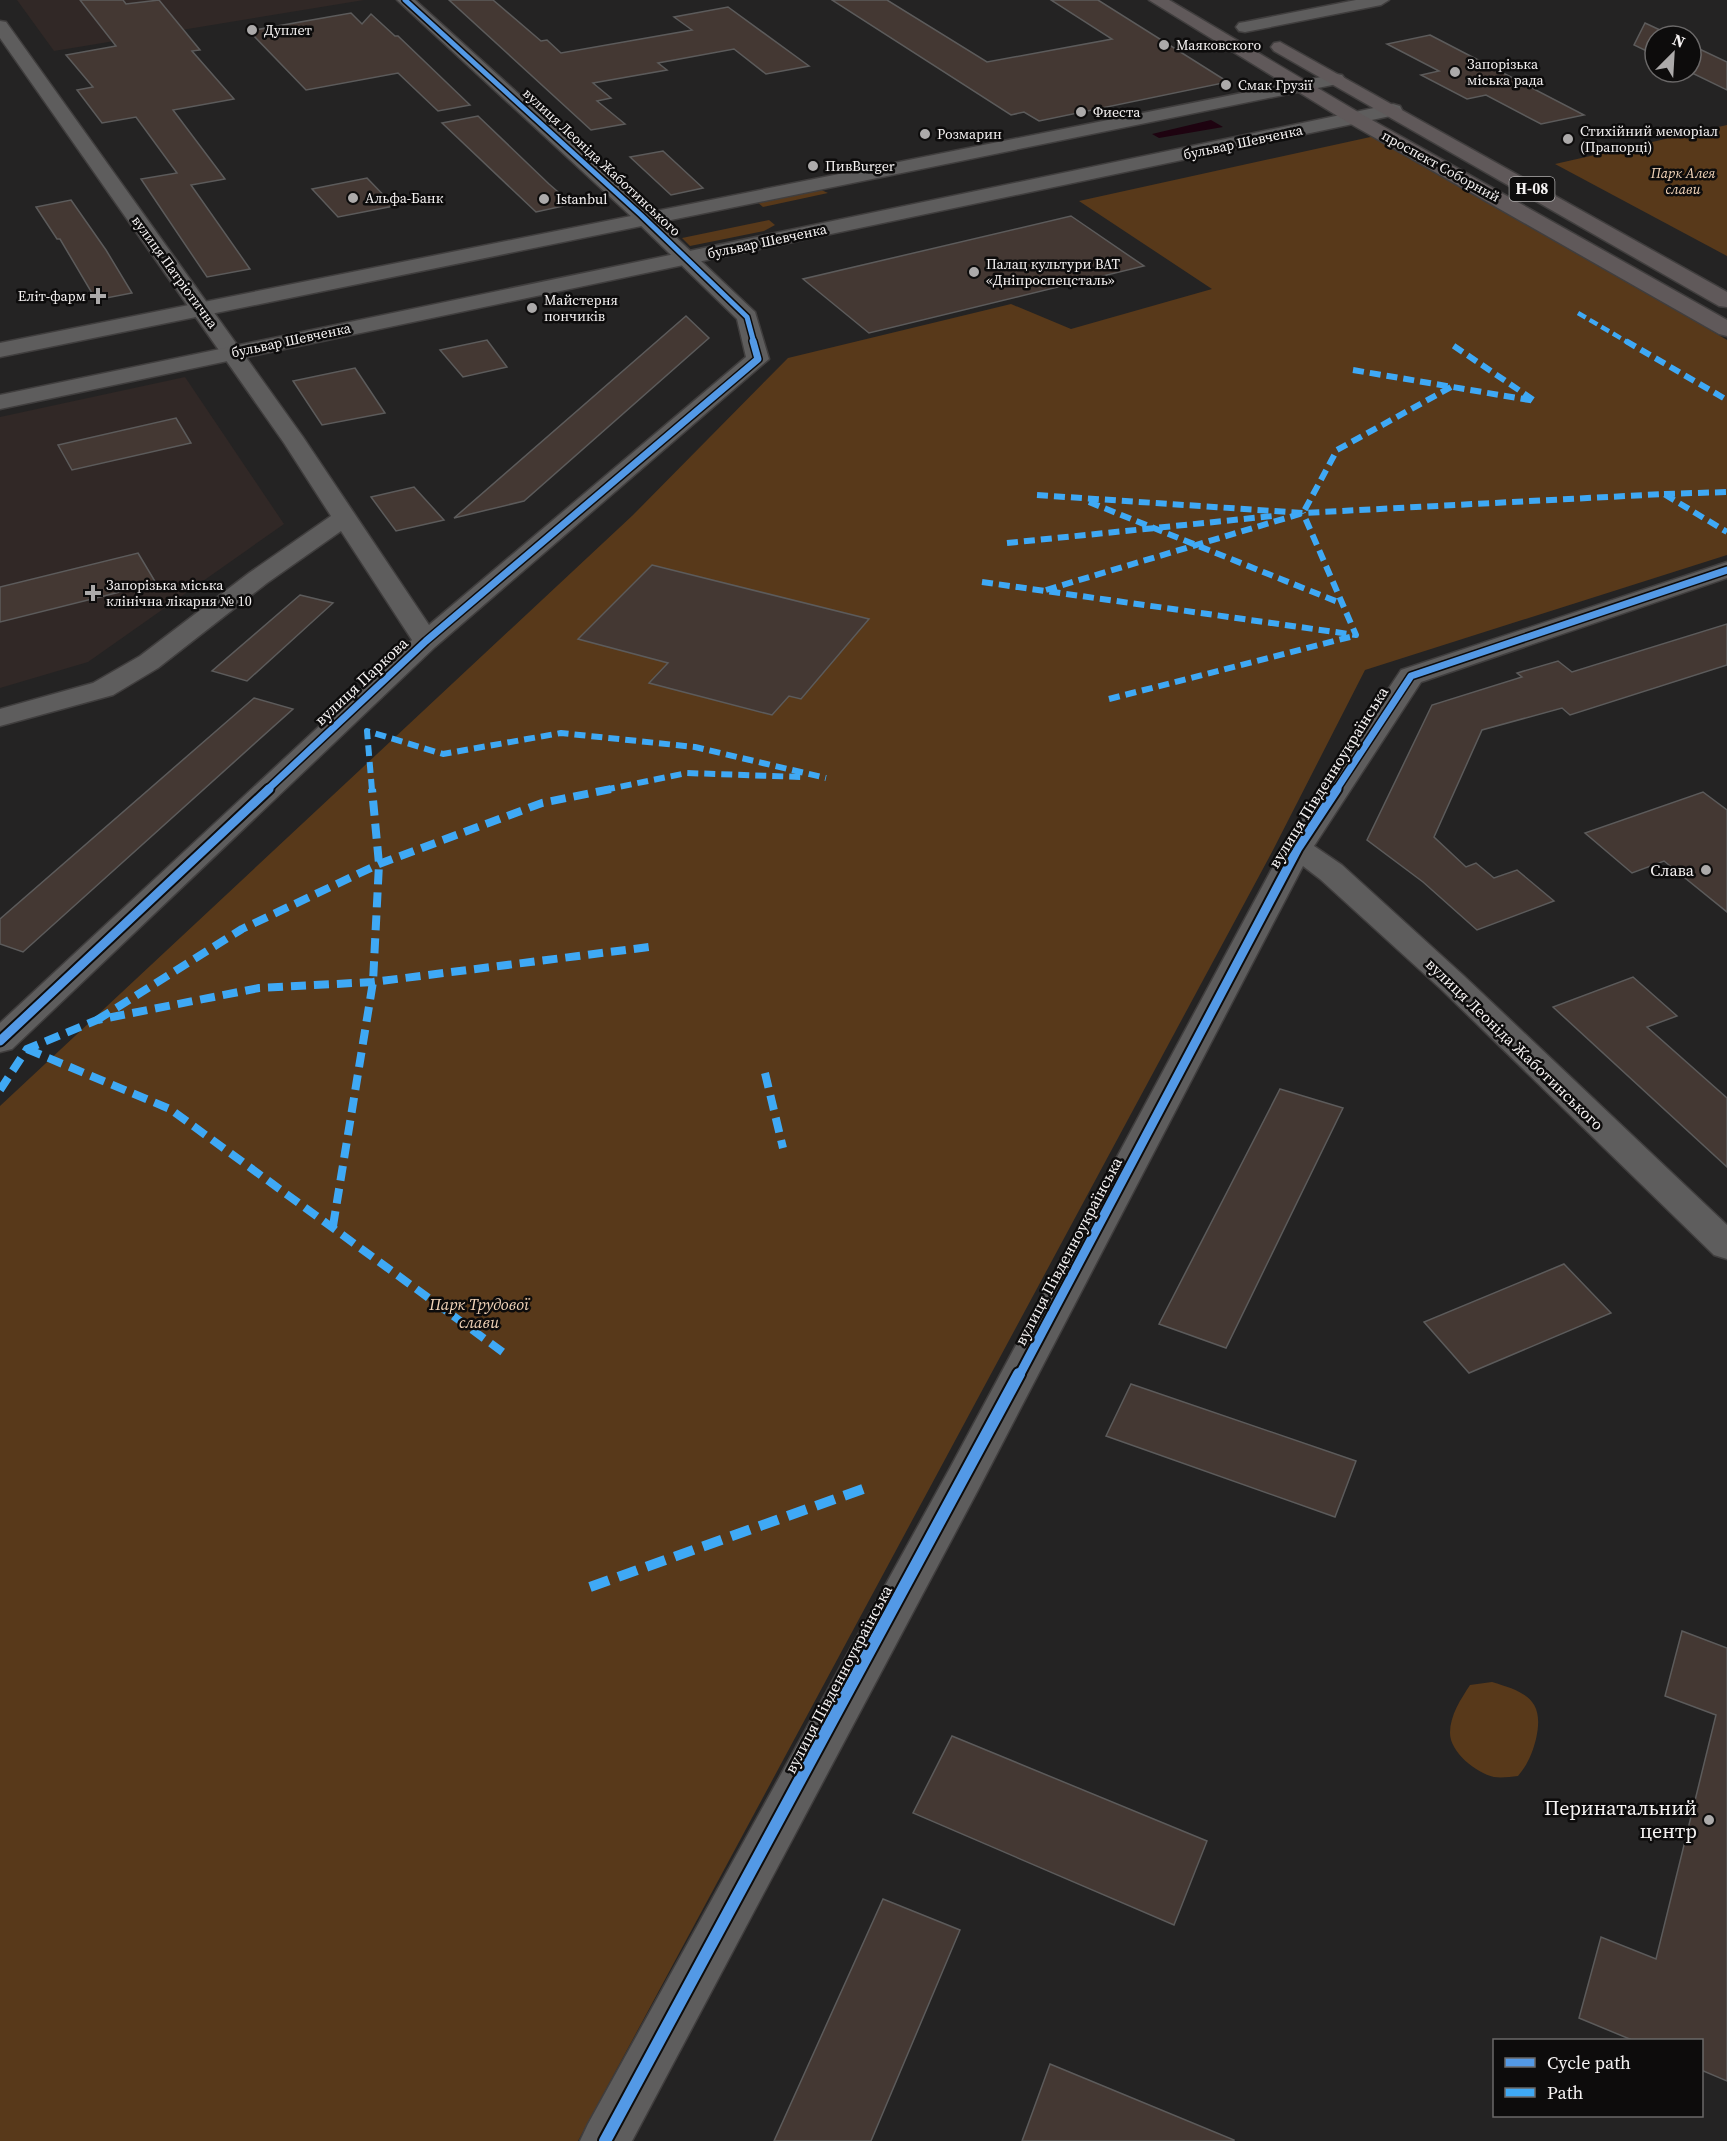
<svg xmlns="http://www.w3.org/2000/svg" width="1727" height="2141" font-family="'Source Serif 4',serif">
<rect width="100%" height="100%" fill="#242323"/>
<!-- built -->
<g fill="#312826">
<polygon points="17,0 364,0 54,51"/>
<polygon points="185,377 284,524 88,662 0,688 0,417"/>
</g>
<!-- green -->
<g fill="#58391a">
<polygon points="1727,125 1727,256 1555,164"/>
<polygon points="1375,136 1550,234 1727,340 1727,555 1365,670 1272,852 578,2141 0,2141 0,1106 633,515 788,358 1011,304 1071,329 1212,289 1079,201"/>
<polygon points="819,189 828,193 763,207 756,201"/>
<polygon points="769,220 775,225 764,231 690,246 682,238"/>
<path d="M1492,1682C1525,1692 1545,1699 1536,1739C1532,1754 1528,1764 1518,1776C1510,1777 1501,1778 1494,1777C1476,1773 1450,1752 1450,1733C1450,1715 1461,1699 1470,1685Z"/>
</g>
<!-- water -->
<polygon fill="#1e0310" points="1211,120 1223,127 1159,138 1152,134"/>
<!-- building -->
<g fill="#443833" stroke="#5c5b5b" stroke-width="1.5">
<polygon points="80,0 123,0 126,4 159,0 200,50 192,51 234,99 173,110 225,179 191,185 250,269 207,277 141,179 177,173 136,117 102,123 77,90 93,87 66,55 116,46"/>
<polygon points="449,0 493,0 541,41 547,40 561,53 692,30 674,17 728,7 809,66 766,74 734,49 658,63 667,70 593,83 611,98 597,101 625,124 591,130"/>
<polygon points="832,0 887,0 987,62 1112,39 1051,0 1098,0 1228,82 1039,121 1024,112 1011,115"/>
<polygon points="351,13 362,24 371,14 395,36 398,36 470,105 438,111 398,73 306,90 249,31"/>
<polygon points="1645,23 1673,36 1655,36 1655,55 1634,45"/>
<polygon points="1430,35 1482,62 1584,115 1541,124 1486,95 1467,99 1421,75 1439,71 1387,44"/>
<polygon points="1691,45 1727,62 1727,90 1690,72"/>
<polygon points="478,116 549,184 572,204 536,212 442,123"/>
<polygon points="663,151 703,188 671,195 630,157"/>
<polygon points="367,178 394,206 338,217 312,189"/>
<polygon points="71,200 106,250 132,293 96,300 60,239 57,239 36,207"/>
<polygon points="1071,216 1144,266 869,333 803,279"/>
<polygon points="686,316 709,338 524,501 454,518"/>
<polygon points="487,340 507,367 463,377 440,350"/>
<polygon points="355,368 385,413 322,425 293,381"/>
<polygon points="176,418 191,443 72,470 58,445"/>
<polygon points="414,487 444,520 396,531 371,497"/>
<polygon points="138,553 156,583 0,622 0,587"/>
<polygon points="652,565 869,619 801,699 789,696 772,715 649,683 668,663 578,639"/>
<polygon points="300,595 333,603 247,681 212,671"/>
<polygon points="1727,624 1727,665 1570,715 1562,708 1482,730 1434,837 1466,867 1476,863 1494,878 1517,870 1554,901 1477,930 1423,882 1367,840 1432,705 1522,677 1517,673 1558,661 1572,672"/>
<polygon points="254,698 293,709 23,952 0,944 0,919"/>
<polygon points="1703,792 1727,810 1727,912 1664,861 1632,873 1585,833"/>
<polygon points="1633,977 1677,1016 1647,1027 1727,1098 1727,1167 1553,1007"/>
<polygon points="1280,1089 1343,1108 1226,1348 1159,1324"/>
<polygon points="1564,1264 1611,1313 1469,1373 1424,1322"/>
<polygon points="1131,1384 1356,1461 1335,1517 1106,1436"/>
<polygon points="1682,1631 1727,1648 1727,2081 1701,2070 1701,2040 1632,2040 1579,2018 1601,1937 1656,1959 1716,1715 1665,1696"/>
<polygon points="952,1736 1207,1841 1174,1925 913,1813"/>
<polygon points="883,1899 960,1930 871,2141 774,2141"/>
<polygon points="1050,2064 1234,2140 1234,2141 1022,2141"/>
</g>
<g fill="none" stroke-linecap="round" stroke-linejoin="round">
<!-- minor casing -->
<g stroke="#403e3e" stroke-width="3">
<g id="minor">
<polygon points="397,0 415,0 648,211 755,312 769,359 435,647 12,1049 0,1052 0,1023 412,640 341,531 267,583 158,668 113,695 0,726 0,709 93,683 140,656 249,573 331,516 284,443 0,38 0,21 6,22 303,437 429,625 746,357 737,319 634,219"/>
<polygon points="1356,0 1389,0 1381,5 1245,32 1239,31 1236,27 1239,23 1245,22"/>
</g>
</g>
<!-- tertiary casing -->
<g stroke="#403e3e" stroke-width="3">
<g id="tertiary">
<polygon points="1336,74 1342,75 1345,79 1342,83 0,357 0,343"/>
<polygon points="1393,104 1400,106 1402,110 1400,114 0,409 0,395"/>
<polygon points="1727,562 1727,578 1421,682 1314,846 1342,865 1464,976 1727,1225 1727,1259 1714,1255 1442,990 1320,879 1303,866 978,1490 632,2141 580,2141 588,2124 950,1468 1283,848 1401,670"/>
</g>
</g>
<!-- primary casing -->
<g stroke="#403e3e" stroke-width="3">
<g id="primary">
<polygon points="1149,0 1169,0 1363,115 1727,320 1727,336 1719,334 1349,123"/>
<polygon points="1280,42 1727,292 1727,307 1719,306 1274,51 1271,47 1274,43"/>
</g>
</g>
<!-- minor -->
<use href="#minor" fill="#5e5d5d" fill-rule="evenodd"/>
<!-- tertiary -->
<use href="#tertiary" fill="#5e5d5d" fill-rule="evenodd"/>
<!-- primary -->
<use href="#primary" fill="#60595a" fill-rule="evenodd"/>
<!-- quiet-far3 -->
<polyline stroke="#3fa9f5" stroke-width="4.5" stroke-dasharray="9 4.5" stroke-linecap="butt" points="1578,313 1629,343"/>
<!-- quiet-far2 -->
<g stroke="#3fa9f5" stroke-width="6" stroke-dasharray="11 6" stroke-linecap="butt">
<polyline points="1626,341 1727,400"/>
<polyline points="1353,370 1535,401 1451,344"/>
<polyline points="1664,494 1727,492"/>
<polyline points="1037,495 1303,513 1664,494 1727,532"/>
<polyline points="1089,502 1343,604"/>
<polyline points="1007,543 1273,516"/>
<polyline points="982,582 1356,635 1303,513"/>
<polyline points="1046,590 1303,513 1337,450 1451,387"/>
<polyline points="1109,699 1350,637"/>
<polyline points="372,790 367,731 443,754 561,733 695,747 826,778"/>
<polyline points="604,790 687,773 801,777"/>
</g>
<!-- quiet-far1 -->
<g stroke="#3fa9f5" stroke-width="8" stroke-dasharray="15 8" stroke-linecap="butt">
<polyline points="97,1020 242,929 379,864 542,803 611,789"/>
<polyline points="27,1049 170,1109 504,1353"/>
<polyline points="765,1073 783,1148"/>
<polyline points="0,1090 27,1049 97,1020 259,988 373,982 649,947"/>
<polyline points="333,1226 373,982 379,864 372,789"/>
</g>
<!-- quiet -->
<polyline stroke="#3fa9f5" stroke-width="10" stroke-dasharray="20 10" stroke-linecap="butt" points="590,1587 863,1489"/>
<!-- cycleway-far3 casing -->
<g stroke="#0d0c0c" stroke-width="8">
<polyline id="cycleway-far3" points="405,0 641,215 747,317 754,343"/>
</g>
<!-- cycleway-far2 casing -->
<g stroke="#0d0c0c" stroke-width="10">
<g id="cycleway-far2">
<polyline points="267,790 426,641 758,359 753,341"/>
<polyline points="1336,790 1411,676 1727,570"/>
</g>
</g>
<!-- cycleway-far1 casing -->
<g stroke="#0d0c0c" stroke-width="13">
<g id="cycleway-far1">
<polyline points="0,1041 269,789"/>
<polyline points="1019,1376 1298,848 1337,789"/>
</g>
</g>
<!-- cycleway casing -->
<g stroke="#0d0c0c" stroke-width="16">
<polyline id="cycleway" points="605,2141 1019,1374"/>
</g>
<!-- cycleway-far3 -->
<use href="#cycleway-far3" stroke="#5399e6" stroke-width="5"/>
<!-- cycleway-far2 -->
<use href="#cycleway-far2" stroke="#5399e6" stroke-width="7"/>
<!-- cycleway-far1 -->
<use href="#cycleway-far1" stroke="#5399e6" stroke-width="9"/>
<!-- cycleway -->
<use href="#cycleway" stroke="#5399e6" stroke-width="12"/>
</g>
<!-- markers -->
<g fill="#acaaaa" stroke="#0d0c0c" stroke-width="2">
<circle cx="252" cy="30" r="6"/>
<circle cx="1164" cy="45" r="6"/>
<circle cx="1455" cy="72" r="6"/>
<circle cx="1226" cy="85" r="6"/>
<circle cx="1081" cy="112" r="6"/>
<circle cx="925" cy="134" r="6"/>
<circle cx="1568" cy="139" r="6"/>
<circle cx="813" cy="166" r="6"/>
<circle cx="353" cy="198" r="6"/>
<circle cx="544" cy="199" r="6"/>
<circle cx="974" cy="272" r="6"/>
<path d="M95 287h6v6h6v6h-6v6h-6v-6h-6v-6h6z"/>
<circle cx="532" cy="308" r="6"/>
<path d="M90 584h6v6h6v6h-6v6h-6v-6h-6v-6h6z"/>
<circle cx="1706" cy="870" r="6"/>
<circle cx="1709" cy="1820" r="6"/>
</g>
<g text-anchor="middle" stroke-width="5" stroke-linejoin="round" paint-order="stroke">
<!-- far-poi labels -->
<g font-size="14" fill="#f6f3f3" stroke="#0d0c0c" text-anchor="start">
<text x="264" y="35">Дуплет</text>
<text x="1176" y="50">Маяковского</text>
<text x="1467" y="69">Запорізька<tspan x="1467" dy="16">міська рада</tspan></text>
<text x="1238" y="90">Смак Грузії</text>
<text x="1093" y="117">Фиеста</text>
<text x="1580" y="136">Стихійний меморіал<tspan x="1580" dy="16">(Прапорці)</tspan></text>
<text x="937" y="139">Розмарин</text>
<text x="825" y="171">ПивBurger</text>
<text x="365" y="203">Альфа-Банк</text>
<text x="556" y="204">Istanbul</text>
<text x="986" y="269">Палац культури ВАТ<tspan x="986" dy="16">«Дніпроспецсталь»</tspan></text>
<text x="86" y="301" text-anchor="end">Еліт-фарм</text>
<text x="544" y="305">Майстерня<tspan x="544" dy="16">пончиків</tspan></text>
<text x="106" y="590">Запорізька міська<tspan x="106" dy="16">клінічна лікарня № 10</tspan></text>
</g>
<!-- far-street labels -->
<g font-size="14" fill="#f6f3f3" stroke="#0d0c0c">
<text transform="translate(1243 142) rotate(-12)" y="5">бульвар Шевченка</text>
<text transform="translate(602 162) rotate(43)" y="5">вулиця Леоніда Жаботинського</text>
<text transform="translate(1441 166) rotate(29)" y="5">проспект Соборний</text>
<text transform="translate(767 241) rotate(-12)" y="5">бульвар Шевченка</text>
<text transform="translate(175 272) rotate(54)" y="5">вулиця Патріотична</text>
<text transform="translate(291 340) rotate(-12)" y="5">бульвар Шевченка</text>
</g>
<!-- far-park labels -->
<g font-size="14" font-style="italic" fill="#f4d6bb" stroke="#0d0c0c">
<text x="1683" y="178">Парк Алея<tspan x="1683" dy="16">слави</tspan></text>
</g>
<!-- shield labels -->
<rect fill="#0d0c0c" stroke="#b0aeae" stroke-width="1.5" x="1509.5" y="177" width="45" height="24" rx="4.5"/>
<g font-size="15" font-weight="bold" fill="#f6f3f3">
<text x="1532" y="194">Н-08</text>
</g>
<!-- street labels -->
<g font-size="16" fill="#f6f3f3" stroke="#0d0c0c">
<text transform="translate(361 681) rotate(-43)" y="6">вулиця Паркова</text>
<text transform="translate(1328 777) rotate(-58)" y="6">вулиця Південноукраїнська</text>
<text transform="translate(1515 1044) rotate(44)" y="6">вулиця Леоніда Жаботинського</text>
<text transform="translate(1068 1251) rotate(-62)" y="6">вулиця Південноукраїнська</text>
<text transform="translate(838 1679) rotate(-62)" y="6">вулиця Південноукраїнська</text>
</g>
<!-- poi labels -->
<g font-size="16" fill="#f6f3f3" stroke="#0d0c0c" text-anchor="end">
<text x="1694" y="876">Слава</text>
</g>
<!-- park labels -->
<g font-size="16" font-style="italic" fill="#f4d6bb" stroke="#0d0c0c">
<text x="479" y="1310">Парк Трудової<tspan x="479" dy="18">слави</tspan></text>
</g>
<!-- near-poi labels -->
<g font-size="20" fill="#f6f3f3" stroke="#0d0c0c" text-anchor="end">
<text x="1697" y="1815">Перинатальний<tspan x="1697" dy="23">центр</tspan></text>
</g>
</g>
<!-- legend -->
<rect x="1493" y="2039" width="210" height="78" fill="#0d0c0c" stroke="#6a6868" stroke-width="1.5"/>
<rect x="1505" y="2058" width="30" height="9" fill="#5399e6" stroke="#6a6868" stroke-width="1.5"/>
<text x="1547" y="2069" font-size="18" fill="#f6f3f3">Cycle path</text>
<rect x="1505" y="2088" width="30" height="9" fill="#3fa9f5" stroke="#6a6868" stroke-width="1.5"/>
<text x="1547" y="2099" font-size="18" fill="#f6f3f3">Path</text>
<!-- north arrow -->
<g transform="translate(1673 54) rotate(24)"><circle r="28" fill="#0d0c0c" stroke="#6a6868" stroke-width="1.5"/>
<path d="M0-4.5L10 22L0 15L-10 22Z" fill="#acaaaa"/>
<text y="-9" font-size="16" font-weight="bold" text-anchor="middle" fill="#f6f3f3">N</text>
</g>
</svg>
